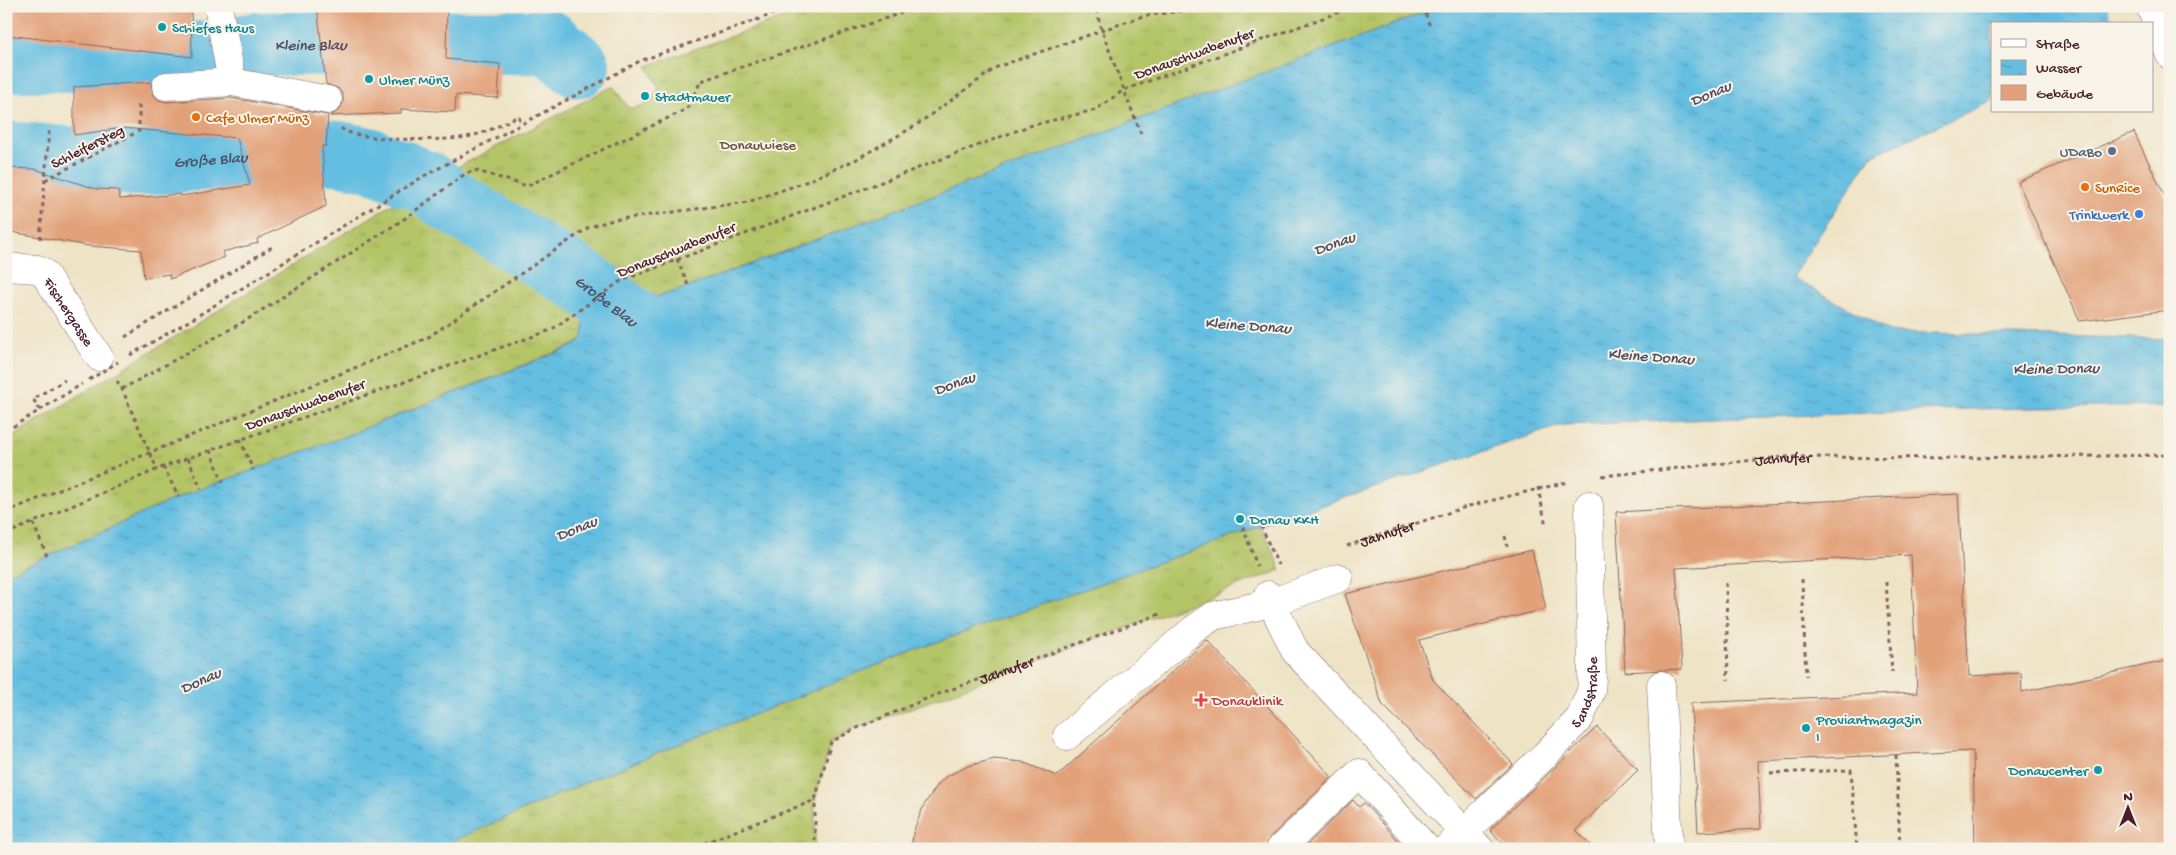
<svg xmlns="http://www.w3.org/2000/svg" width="2176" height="855" font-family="'Gochi Hand',sans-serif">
<defs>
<pattern id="grass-tufts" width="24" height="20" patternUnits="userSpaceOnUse" patternTransform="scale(1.25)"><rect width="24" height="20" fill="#b4c568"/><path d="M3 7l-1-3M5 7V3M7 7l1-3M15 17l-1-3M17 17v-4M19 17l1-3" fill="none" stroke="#9ca95a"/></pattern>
<pattern id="water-ripples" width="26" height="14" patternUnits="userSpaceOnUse" patternTransform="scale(1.25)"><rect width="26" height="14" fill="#64bee1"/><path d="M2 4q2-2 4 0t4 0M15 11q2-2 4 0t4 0" fill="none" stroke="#549ab7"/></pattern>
</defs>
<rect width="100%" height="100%" fill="#f7f3e8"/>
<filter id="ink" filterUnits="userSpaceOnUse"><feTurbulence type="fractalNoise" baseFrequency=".02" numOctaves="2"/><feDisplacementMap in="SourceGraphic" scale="10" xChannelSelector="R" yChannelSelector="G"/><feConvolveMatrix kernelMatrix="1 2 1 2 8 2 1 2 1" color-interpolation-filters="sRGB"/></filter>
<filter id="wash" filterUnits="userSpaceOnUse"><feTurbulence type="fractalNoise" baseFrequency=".0096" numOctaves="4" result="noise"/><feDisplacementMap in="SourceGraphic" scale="20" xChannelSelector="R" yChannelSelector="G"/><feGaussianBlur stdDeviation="1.12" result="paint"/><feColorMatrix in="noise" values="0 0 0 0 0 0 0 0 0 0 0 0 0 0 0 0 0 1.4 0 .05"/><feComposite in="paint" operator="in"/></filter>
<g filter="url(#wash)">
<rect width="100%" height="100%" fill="#eee3c5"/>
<!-- grass -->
<g fill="url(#grass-tufts)" stroke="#7f724a">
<path d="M817,6H1443L689,287L656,297L583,337L576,344L348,435L179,497L6,575V440L427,183L613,86L629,108C644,108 652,101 659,88L647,66Z"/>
<polygon points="1261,526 1281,570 855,729 831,742 815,800 815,849 435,849 593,779 915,650"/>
</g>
<!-- water -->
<polygon fill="url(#water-ripples)" stroke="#576e86" points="1443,6 2170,6 2152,24 1992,24 1992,101 1871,156 1792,277 1890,332 2170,339 2170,406 1968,409 1562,425 1261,526 915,650 593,779 435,849 6,849 6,575 179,497 348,435 576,345 583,337 585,317 633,286 656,297 689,287"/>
<!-- pier -->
<polygon fill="#eee3c5" points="2107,6 2170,6 2170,46 2152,24 2114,24"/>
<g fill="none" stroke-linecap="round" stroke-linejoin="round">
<!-- river -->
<g stroke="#64bee1" stroke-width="64">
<path id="s1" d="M6,60H155L257,44L549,42L578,66"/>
<path id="s2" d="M6,153L136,164L306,151L338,153L368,159L411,176"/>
<path id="s3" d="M427,183L448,199L585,283L678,355"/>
</g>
</g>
<g id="blocks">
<!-- building -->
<g fill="#e2a179">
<polygon points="6,6 191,6 192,57 6,35"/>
<polygon points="317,6 447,6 446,59 500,64 498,98 456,95 455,112 401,109 401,113 330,116 340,110 343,102 343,95 338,88 326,84"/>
<polygon points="151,82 153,95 159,100 166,102 231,98 328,115 326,146 322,146 326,206 257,239 258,243 222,252 225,257 170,279 169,274 144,278 141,250 89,246 6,231 6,168 35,169 96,189 118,190 120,199 181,194 181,196 250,185 237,138 122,128 74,135 74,87"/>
<polygon points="2134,132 2170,207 2170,310 2080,321 2018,182"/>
<polygon points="1958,494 1969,676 2021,673 2022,692 2170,660 2170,849 1975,849 1973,751 1758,761 1761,829 1698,832 1691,703 1917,693 1911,555 1676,568 1682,669 1625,672 1616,512"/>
<polygon points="1532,550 1546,609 1419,640 1433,680 1513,764 1476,799 1382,704 1345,594"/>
<polygon points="1207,640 1332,777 1269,838 1265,849 911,849 914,830 924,805 939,783 947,776 968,766 994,759 1022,762 1057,776"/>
<polygon points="1597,727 1638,770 1576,830 1594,849 1508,849 1490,830"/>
<polygon points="1353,800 1359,807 1364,803 1406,849 1303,849"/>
</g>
</g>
</g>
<g filter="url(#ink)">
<use href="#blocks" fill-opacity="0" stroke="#836461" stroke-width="1"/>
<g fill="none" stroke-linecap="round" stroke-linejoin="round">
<!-- minor casing -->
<g stroke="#836461" stroke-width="29">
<g id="minor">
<polyline points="218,6 232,82"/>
<polyline points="2150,6 2170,55"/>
<polyline points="166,86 232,82 328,100"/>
<path id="s7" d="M6,267L37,269L44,273L99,357"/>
<polyline points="1268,595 1295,651 1480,849"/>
<polyline points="1661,685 1669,849"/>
<polyline points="1067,736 1193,630 1213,616 1271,603 1339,578"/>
<polyline points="1280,849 1359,773 1427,849"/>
<path id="s8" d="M1446,849L1545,755L1580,718L1591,691L1592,678L1589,505"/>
</g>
</g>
<!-- path -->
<g stroke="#836461" stroke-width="3" stroke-dasharray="4 4" stroke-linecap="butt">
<polyline points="1423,6 1430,27"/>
<path d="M341,128C355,142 447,141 467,137C486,133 501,125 518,116L522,123"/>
<polyline points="1141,134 1124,90 1356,6"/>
<polyline points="45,180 139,131 139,103"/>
<polyline points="40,239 49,131"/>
<polyline points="677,259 689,287"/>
<polyline points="125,337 272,247"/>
<polyline points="130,355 194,318 424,176 640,61 796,6"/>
<polyline points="117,381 122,389 157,469"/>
<polyline points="122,389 245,321 404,219 462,176 474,170 527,186 687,109 701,81 922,6"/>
<polyline points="40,410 33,399 65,380"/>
<polyline points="6,431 82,384"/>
<polyline points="240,439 253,470"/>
<polyline points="210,450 223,482"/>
<polyline points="188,458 201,489"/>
<polyline points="163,467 179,497"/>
<path id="s4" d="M1602,476L1784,457L1955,458L2170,455"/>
<polyline points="1538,487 1546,526"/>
<polyline points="6,512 427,338 589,227 613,220 748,202 803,183 855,160 915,126 997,67 1143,16 1219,6"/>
<polyline points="1240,519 1257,566"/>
<polyline points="33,523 47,556"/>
<polyline points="1261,526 1278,565"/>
<polyline points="6,534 163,467 551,330 621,281 1029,126 1095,110 1124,90 1102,31 1095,6"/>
<polyline points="1505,536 1507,546"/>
<path id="s5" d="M1347,546L1469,506L1567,482"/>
<polyline points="1802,579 1806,676"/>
<polyline points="1886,582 1892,672"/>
<polyline points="1726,583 1728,680"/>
<polyline points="1896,755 1900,849"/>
<polyline points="1770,773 1851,770 1857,849"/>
<path id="s6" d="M689,849L815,800L831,742L855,729L933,696L1160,614"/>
<polyline points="815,849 815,800"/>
</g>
<!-- minor -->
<use href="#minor" stroke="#fff" stroke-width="28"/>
<!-- path-bridge -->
<polyline stroke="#836461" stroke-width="3" stroke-dasharray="4 4" stroke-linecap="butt" points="89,380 118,362"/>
</g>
</g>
<!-- markers -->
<g fill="#0f9aa8" stroke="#f7f3e8" stroke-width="2">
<circle cx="162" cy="27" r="5"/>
<circle cx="369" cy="79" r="5"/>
<circle cx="645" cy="96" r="5"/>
<circle cx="1240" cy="519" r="5"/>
<circle cx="1806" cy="728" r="5"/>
<circle cx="2098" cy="770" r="5"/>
</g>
<g fill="#e8710a" stroke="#f7f3e8" stroke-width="2">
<circle cx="196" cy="117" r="5"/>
<circle cx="2085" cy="187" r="5"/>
</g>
<circle fill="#5c6f8a" stroke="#f7f3e8" stroke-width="2" cx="2112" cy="151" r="5"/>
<circle fill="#3f7fe0" stroke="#f7f3e8" stroke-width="2" cx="2139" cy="214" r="5"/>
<path fill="#e0444e" stroke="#f7f3e8" stroke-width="2" d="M1198.5 692.5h5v5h5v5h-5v5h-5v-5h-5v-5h5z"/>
<g text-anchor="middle" stroke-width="4" stroke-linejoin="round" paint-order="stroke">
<!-- culture labels -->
<g font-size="15" fill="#0d838f" stroke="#f7f3e8" text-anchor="start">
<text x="172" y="32">Schiefes Haus</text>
<text x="379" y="84">Ulmer Münz</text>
<text x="655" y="101">Stadtmauer</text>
<text x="1250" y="524">Donau KKH</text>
<text x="1816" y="724">Proviantmagazin<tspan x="1816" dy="17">I</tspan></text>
<text x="2088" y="775" text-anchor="end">Donaucenter</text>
</g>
<!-- street labels -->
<g font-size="15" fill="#4a1f2b" stroke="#f7f3e8">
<text transform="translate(1194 53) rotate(-20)" y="5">Donauschwabenufer</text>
<text transform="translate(87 146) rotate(-27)" y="5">Schleifersteg</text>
<text transform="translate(676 249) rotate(-22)" y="5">Donauschwabenufer</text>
<text dy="5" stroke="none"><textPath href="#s7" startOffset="85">Fischergasse</textPath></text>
<text transform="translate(305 404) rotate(-20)" y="5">Donauschwabenufer</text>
<text dy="5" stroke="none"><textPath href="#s4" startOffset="182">Jahnufer</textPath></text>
<text dy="5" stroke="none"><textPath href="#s5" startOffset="42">Jahnufer</textPath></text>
<text dy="5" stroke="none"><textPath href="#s6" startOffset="385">Jahnufer</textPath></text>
<text dy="5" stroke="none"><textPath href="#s8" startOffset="214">Sandstraße</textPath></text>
</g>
<!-- food labels -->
<g font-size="15" fill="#c56008" stroke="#f7f3e8" text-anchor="start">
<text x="206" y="122">Cafe Ulmer Münz</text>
<text x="2095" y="192">SunRice</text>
</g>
<!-- park labels -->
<g font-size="15" fill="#6a513d" stroke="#f7f3e8">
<text x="758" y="149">Donauwiese</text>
</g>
<!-- service labels -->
<g font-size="15" fill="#4e5e75" stroke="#f7f3e8" text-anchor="end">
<text x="2102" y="156">UDaBo</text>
</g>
<!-- shop labels -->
<g font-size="15" fill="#366cbe" stroke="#f7f3e8" text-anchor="end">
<text x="2129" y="219">Trinkwerk</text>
</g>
<!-- health labels -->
<g font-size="15" fill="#be3a42" stroke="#f7f3e8" text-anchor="start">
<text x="1212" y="705">Donauklinik</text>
</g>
<!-- water labels -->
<g font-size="16" font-style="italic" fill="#524f62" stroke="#f7f3e8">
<text dy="6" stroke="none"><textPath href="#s1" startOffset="306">Kleine Blau</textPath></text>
<text transform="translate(1710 92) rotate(-23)" y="6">Donau</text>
<text dy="6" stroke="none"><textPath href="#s2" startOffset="205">Große Blau</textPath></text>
<text transform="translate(1334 242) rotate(-20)" y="6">Donau</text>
<text dy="6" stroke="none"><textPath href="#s3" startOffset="215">Große Blau</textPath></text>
<text transform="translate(1248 324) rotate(4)" y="6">Kleine Donau</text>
<text transform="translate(1651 355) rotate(4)" y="6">Kleine Donau</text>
<text transform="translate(2056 367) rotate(-1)" y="6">Kleine Donau</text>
<text transform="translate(954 382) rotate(-20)" y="6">Donau</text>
<text transform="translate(576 527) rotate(-22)" y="6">Donau</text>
<text transform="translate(200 679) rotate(-24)" y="6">Donau</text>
</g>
</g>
<!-- margin -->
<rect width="2176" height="855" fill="none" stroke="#f7f3e8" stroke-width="25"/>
<!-- legend -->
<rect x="1991" y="22" width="162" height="90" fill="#f7f3e8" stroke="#b29e9c"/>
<rect x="2001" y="39" width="25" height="8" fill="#ffffff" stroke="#b29e9c"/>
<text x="2036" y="48" font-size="15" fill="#4a1f2b">Straße</text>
<rect x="2001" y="60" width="25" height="15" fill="url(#water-ripples)" stroke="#b29e9c"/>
<text x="2036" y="72" font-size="15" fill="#4a1f2b">Wasser</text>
<rect x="2001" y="85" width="25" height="15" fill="#e2a179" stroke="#b29e9c"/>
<text x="2036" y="98" font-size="15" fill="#4a1f2b">Gebäude</text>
<!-- north arrow -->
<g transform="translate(2128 808)" stroke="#f7f3e8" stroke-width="4" paint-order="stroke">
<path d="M0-4L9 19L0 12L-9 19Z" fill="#4a1f2b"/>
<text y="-8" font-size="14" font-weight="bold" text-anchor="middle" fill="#4a1f2b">N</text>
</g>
</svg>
